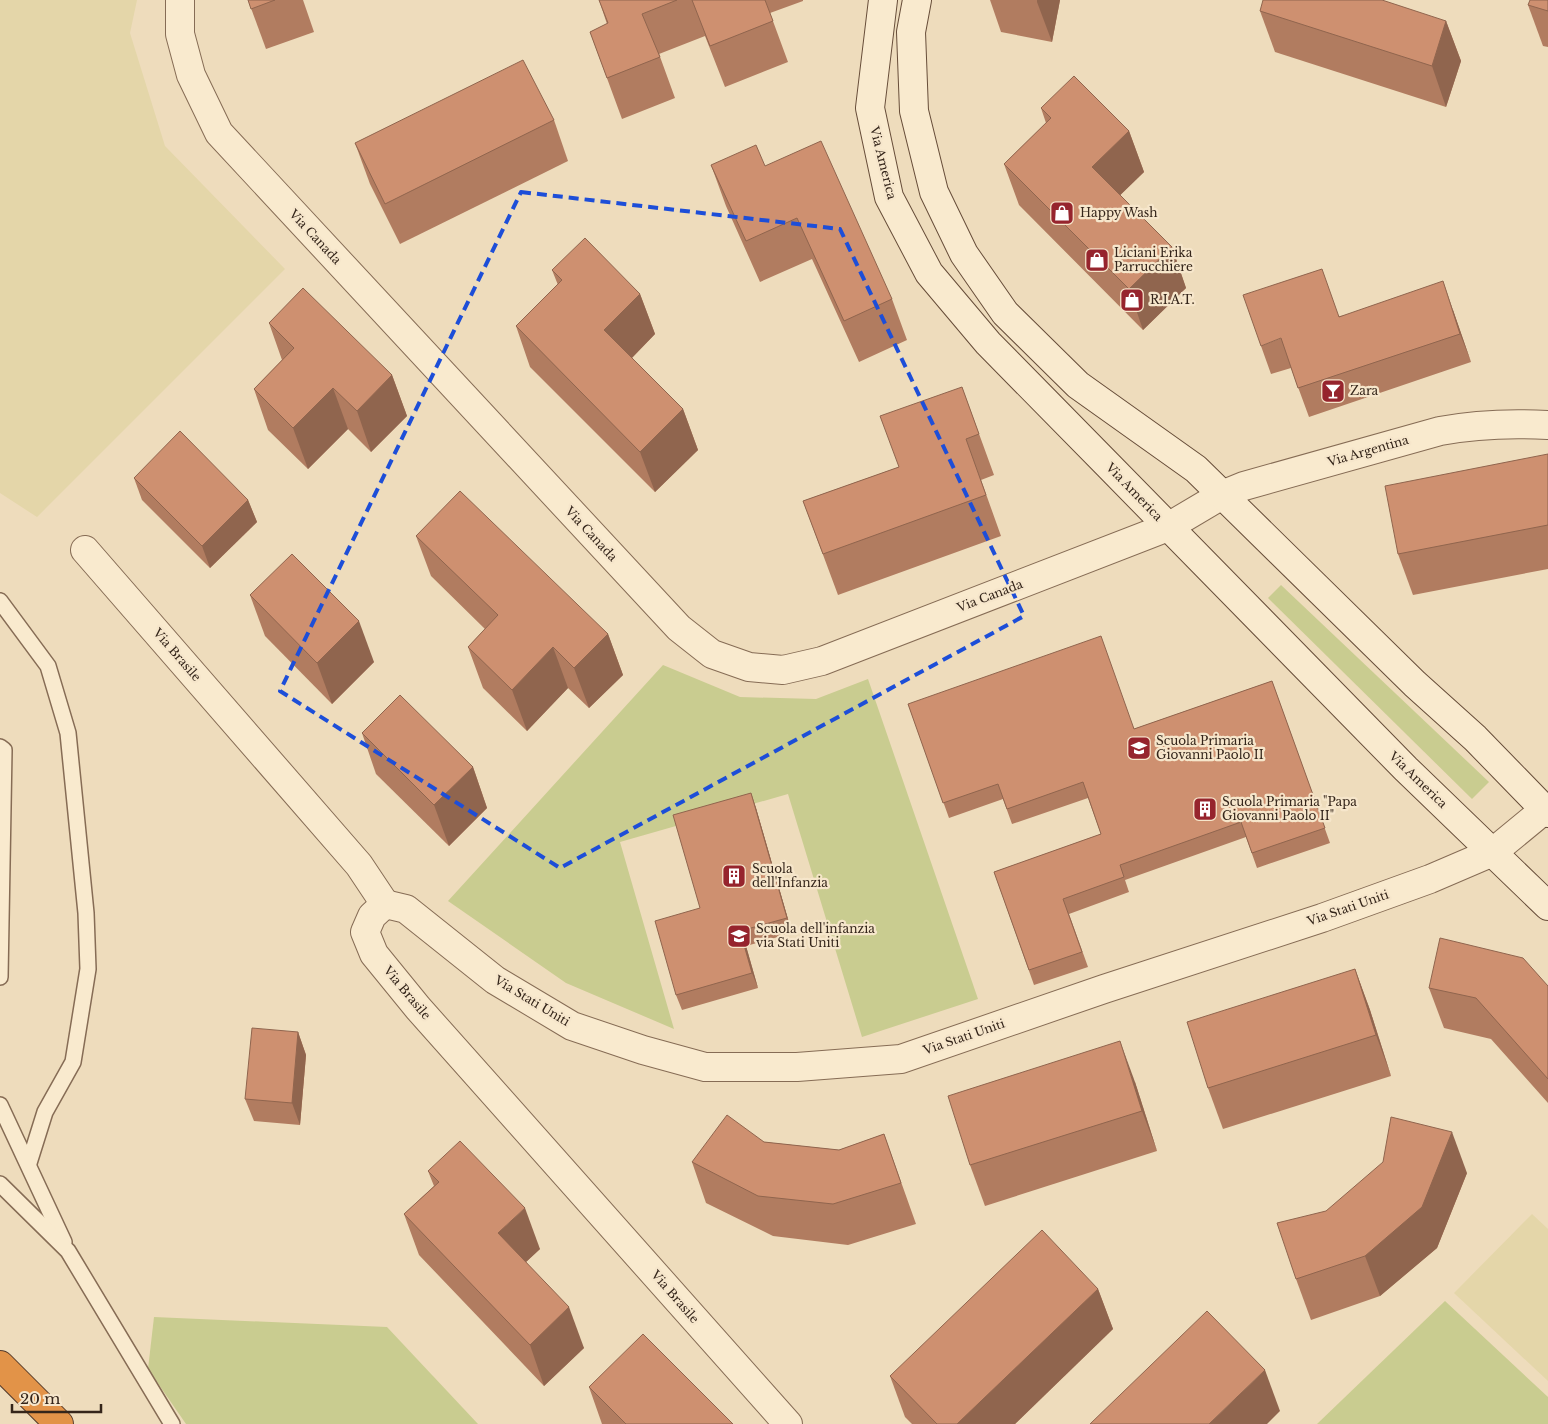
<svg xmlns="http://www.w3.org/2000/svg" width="1548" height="1424" font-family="'Libre Baskerville',serif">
<rect width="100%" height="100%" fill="#eedcbc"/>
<!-- farmland -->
<g fill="#e4d6a9">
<polygon points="0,0 137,0 130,33 165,146 285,269 37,517 0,493"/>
<polygon points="1532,1214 1548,1229 1548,1381 1454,1293"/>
</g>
<!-- green -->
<g fill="#c9cc90">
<polygon points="1281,585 1489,782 1472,799 1268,598"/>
<polygon points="663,665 740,697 816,699 868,679 978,999 862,1037 788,794 620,842 674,1029 566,983 448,901"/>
<polygon points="1445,1301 1548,1397 1548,1424 1317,1424"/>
<polygon points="154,1317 387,1327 478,1424 186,1424 148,1369"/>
</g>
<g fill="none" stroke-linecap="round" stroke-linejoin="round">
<!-- lane casing -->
<g stroke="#866c55" stroke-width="18">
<g id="lane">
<polyline points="0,601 48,666 68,733 86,913 88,969 73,1062 45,1112 29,1163"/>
<polyline points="0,747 4,750 0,977"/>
<polyline points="0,1105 64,1242"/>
<polyline points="0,1184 68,1251 172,1424"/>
</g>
</g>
<!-- street casing -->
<g stroke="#866c55" stroke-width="30">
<g id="street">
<path d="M180,0V34L191,75L219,133L679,628L712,654L749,667L783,670L822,661L1168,527L1222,495L1244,486L1440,431C1477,424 1511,423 1548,425"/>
<polyline points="85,550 359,865 385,904"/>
<polyline points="385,904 406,909 495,980 572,1026 643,1050 705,1067 797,1067 901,1059 1104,989 1322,918 1430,879 1493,852 1544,810"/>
<polyline points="385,904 372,916 365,932 374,954 418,1008 788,1424"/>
</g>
</g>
<!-- secondary casing -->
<g stroke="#674d39" stroke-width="30">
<g id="secondary">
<polyline points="883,0 870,108 889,197 929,273 988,343 1108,465 1406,769 1548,906"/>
<polyline points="917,0 911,32 914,111 934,192 964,254 1005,313 1078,385 1196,469 1415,684 1475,738 1548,813"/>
</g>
</g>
<!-- highway casing -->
<g stroke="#533a2a" stroke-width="30">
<polyline id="highway" points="0,1365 59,1424"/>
</g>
<!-- lane -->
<use href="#lane" stroke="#f9eace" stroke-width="15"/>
<!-- street -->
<use href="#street" stroke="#f9eace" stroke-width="28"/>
<!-- secondary -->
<use href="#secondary" stroke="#f9eace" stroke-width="28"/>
<!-- highway -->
<use href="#highway" stroke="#e29348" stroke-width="28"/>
</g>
<!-- wall -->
<g fill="#b17c60">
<polygon points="248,0 303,0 314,32 266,49"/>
<polygon points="599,0 803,0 803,1 770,13 788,62 725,87 705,36 659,54 675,98 622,119 590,32 607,24"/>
<polygon points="990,0 1060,0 1052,42 1001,32"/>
<polygon points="1548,0 1548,47 1543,46 1528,5"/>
<polygon points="1260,11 1446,21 1461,61 1446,107 1275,52"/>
<polygon points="1041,108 1129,131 1144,172 1120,195 1172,247 1186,288 1143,330 1019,205 1004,164 1046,123"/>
<polygon points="554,120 568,161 400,244 370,184 355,143"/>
<polygon points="711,165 765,166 892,299 907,340 859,362 812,259 760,282 726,206"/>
<polygon points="552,270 640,294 655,334 632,358 683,409 698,450 655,492 530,367 516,326 558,285"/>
<polygon points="1453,310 1471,362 1309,417 1291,368 1271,374 1261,346 1339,316"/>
<polygon points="269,323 392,375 407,416 371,452 348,429 308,469 268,430 254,389 282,360"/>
<polygon points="962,387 994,475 981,480 1001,536 838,595 803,501 899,467"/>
<polygon points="1548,454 1548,569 1413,595 1398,554"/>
<polygon points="134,478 248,500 257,522 210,568 142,500"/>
<polygon points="416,536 608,634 623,675 589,708 568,688 527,731 483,688 468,647 485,629 431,576"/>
<polygon points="250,595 374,662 332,704 265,636"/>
<polygon points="1272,681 1330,843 1257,868 1246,837 1125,880 1129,892 1069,914 1088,967 1034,985 994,872 1101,834 1088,798 1012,824 1003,799 949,818 908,704 1134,729"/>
<polygon points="362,733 473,767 487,808 449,846 376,774"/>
<polygon points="751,793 756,808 792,933 746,946 758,988 682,1010 676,995 700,908"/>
<polygon points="1355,969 1370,1010 1391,1076 1223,1129 1208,1088"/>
<polygon points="1548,986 1548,1103 1491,1039 1444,1028 1429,988"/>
<polygon points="298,1032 306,1055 300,1125 254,1121 245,1099"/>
<polygon points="1135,1082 1157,1151 985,1206 970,1165"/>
<polygon points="884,1134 916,1224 848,1245 773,1236 706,1203 692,1162 764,1142 839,1150"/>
<polygon points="428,1171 540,1249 526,1262 584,1348 544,1386 419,1255 404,1214 434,1186"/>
<polygon points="1467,1173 1437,1248 1380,1296 1311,1320 1296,1279 1326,1211"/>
<polygon points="1098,1289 1113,1329 1015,1424 912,1424 905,1417 890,1376"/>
<polygon points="589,1387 733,1424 602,1424"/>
</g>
<!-- shaded-wall -->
<g fill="#90654e">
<polygon points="1037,0 1060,0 1052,42 1037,2"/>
<polygon points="1446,21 1461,61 1446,107 1432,66"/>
<polygon points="1129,131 1144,172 1107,208 1092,167"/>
<polygon points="1172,247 1186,288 1143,330 1129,289"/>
<polygon points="1443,281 1453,310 1471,362 1460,334"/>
<polygon points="640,294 655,334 619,371 604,330"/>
<polygon points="392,375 407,416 371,452 357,411"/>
<polygon points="333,388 348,429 308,469 293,428"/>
<polygon points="683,409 698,450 655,492 640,452"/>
<polygon points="248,500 257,522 210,568 202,546"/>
<polygon points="359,621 374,662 332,704 317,663"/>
<polygon points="608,634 623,675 589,708 574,668"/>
<polygon points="553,647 568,688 527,731 512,690"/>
<polygon points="473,767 487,808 449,846 434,805"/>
<polygon points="751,793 756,808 792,933 787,918"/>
<polygon points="740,931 746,946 758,988 752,973"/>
<polygon points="1355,969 1370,1010 1391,1076 1376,1035"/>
<polygon points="298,1032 306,1055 300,1125 292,1103"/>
<polygon points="1120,1041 1135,1082 1157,1151 1142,1111"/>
<polygon points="1452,1132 1467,1173 1437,1248 1380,1296 1365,1256"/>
<polygon points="525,1208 540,1249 513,1274 498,1233"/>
<polygon points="1098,1289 1113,1329 1015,1424 957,1424"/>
<polygon points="569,1307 584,1348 544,1386 530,1345"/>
<polygon points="1265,1370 1280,1411 1267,1424 1209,1424"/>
</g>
<!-- building -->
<g fill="#ce9070" stroke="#90654e">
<polygon points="248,0 275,0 251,9"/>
<polygon points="599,0 677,0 642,14 660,57 607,78 590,32 608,23"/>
<polygon points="692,0 765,0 773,21 710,46"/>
<polygon points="1263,0 1382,0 1446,21 1432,66 1260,11"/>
<polygon points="1530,0 1548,0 1548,11 1528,5"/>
<polygon points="523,60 554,120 385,204 355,143"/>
<polygon points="1074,76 1129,131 1092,167 1172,247 1129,289 1004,164 1051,118 1041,108"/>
<polygon points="821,141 892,299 844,321 797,218 746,241 711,165 756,145 765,166"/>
<polygon points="585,238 640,294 604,330 683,409 640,452 516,326 562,280 552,270"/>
<polygon points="1322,269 1339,317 1443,281 1460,334 1298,388 1281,338 1261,346 1243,295"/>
<polygon points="303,288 392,375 357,411 333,388 293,428 254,389 294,348 269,323"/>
<polygon points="962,387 979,434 966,439 986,495 823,554 803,501 899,467 880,416"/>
<polygon points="180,431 248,500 202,546 134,478"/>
<polygon points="1548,454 1548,525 1398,554 1385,486"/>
<polygon points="460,491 608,634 574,668 553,647 512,690 468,647 498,615 416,536"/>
<polygon points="292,554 359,621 317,663 250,595"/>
<polygon points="1101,636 1134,729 1272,681 1325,828 1252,853 1241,822 1120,865 1124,877 1063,899 1082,952 1029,970 994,872 1101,834 1083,782 1007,809 998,784 943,803 908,704"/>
<polygon points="400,695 473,767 434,805 362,733"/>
<polygon points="751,793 787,918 740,931 752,973 676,995 655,921 700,908 673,815"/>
<polygon points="1440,938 1523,958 1548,986 1548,1079 1476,998 1429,988"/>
<polygon points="1355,969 1376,1035 1208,1088 1187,1022"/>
<polygon points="252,1028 298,1032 292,1103 245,1099"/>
<polygon points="1120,1041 1142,1111 970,1165 948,1096"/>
<polygon points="727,1115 764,1142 839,1150 884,1134 901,1183 833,1204 758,1196 692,1162"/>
<polygon points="1391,1117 1452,1132 1422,1207 1365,1256 1296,1279 1277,1223 1326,1211 1383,1162"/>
<polygon points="460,1141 525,1208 498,1233 569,1307 530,1345 404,1214 439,1182 428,1171"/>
<polygon points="1042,1230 1098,1289 957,1424 937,1424 890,1376"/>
<polygon points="1207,1311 1265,1370 1209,1424 1090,1424"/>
<polygon points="643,1334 733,1424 626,1424 589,1387"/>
</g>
<!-- marked area -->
<path fill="none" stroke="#1d4ed8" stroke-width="4" stroke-dasharray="10 6" stroke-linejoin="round" d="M521,192L840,229L1024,616L560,868L280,691Z"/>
<!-- icons -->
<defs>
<g id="shop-square" transform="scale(1.25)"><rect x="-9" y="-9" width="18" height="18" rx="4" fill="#96242d" stroke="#f6e6cb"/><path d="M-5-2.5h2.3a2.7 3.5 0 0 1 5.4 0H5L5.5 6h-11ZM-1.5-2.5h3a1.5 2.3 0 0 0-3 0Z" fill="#fff"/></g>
<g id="bar-square" transform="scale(1.25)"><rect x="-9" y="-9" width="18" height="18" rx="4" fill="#96242d" stroke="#f6e6cb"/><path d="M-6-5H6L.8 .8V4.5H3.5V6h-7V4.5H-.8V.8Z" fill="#fff"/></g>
<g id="school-square" transform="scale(1.25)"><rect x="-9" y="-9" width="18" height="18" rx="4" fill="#96242d" stroke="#f6e6cb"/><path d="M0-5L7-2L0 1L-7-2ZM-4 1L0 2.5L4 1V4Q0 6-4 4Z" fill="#fff"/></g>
<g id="building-square" transform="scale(1.25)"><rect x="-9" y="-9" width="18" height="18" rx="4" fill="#96242d" stroke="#f6e6cb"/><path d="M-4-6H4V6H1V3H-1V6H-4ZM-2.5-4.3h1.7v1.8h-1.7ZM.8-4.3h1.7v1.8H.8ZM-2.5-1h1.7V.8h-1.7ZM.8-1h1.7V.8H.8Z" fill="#fff"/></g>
</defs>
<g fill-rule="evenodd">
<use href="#shop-square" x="1062" y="213"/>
<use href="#shop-square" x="1097" y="260"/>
<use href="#shop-square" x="1132" y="300"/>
<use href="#bar-square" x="1333" y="391"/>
<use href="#school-square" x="1139" y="748"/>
<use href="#building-square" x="1205" y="809"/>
<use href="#building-square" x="734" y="876"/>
<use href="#school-square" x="739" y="936"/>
</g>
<g text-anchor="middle" stroke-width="4.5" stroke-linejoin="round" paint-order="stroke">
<!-- street labels -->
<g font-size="12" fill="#34251a" stroke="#f6e6cb">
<text transform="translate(883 163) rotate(76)" y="4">Via America</text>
<text transform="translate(315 237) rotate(47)" y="4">Via Canada</text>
<text transform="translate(1368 451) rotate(-16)" y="4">Via Argentina</text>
<text transform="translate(1134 492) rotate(46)" y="4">Via America</text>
<text transform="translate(591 534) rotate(47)" y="4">Via Canada</text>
<text transform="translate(990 596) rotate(-21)" y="4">Via Canada</text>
<text transform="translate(177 655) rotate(49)" y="4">Via Brasile</text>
<text transform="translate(1418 780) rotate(44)" y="4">Via America</text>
<text transform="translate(1348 908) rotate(-19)" y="4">Via Stati Uniti</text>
<text transform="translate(407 993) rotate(50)" y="4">Via Brasile</text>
<text transform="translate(532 1001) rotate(31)" y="4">Via Stati Uniti</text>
<text transform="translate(964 1037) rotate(-19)" y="4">Via Stati Uniti</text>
<text transform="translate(675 1297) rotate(49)" y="4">Via Brasile</text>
</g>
<!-- poi labels -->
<g font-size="12" fill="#34251a" stroke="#f6e6cb" text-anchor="start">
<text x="1080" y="217">Happy Wash</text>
<text x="1114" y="257">Liciani Erika<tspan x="1114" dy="14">Parrucchiere</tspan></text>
<text x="1150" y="304">R.I.A.T.</text>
<text x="1350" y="395">Zara</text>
<text x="1156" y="745">Scuola Primaria<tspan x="1156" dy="14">Giovanni Paolo II</tspan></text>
<text x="1222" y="806">Scuola Primaria "Papa<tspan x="1222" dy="14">Giovanni Paolo II"</tspan></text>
<text x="752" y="873">Scuola<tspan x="752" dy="14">dell'Infanzia</tspan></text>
<text x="756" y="933">Scuola dell'infanzia<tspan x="756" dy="14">via Stati Uniti</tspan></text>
</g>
</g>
<!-- scale -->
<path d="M12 1404v8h89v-8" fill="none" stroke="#34251a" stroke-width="2.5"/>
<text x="20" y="1404" font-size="15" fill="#34251a" stroke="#f6e6cb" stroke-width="4" paint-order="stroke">20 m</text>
</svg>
